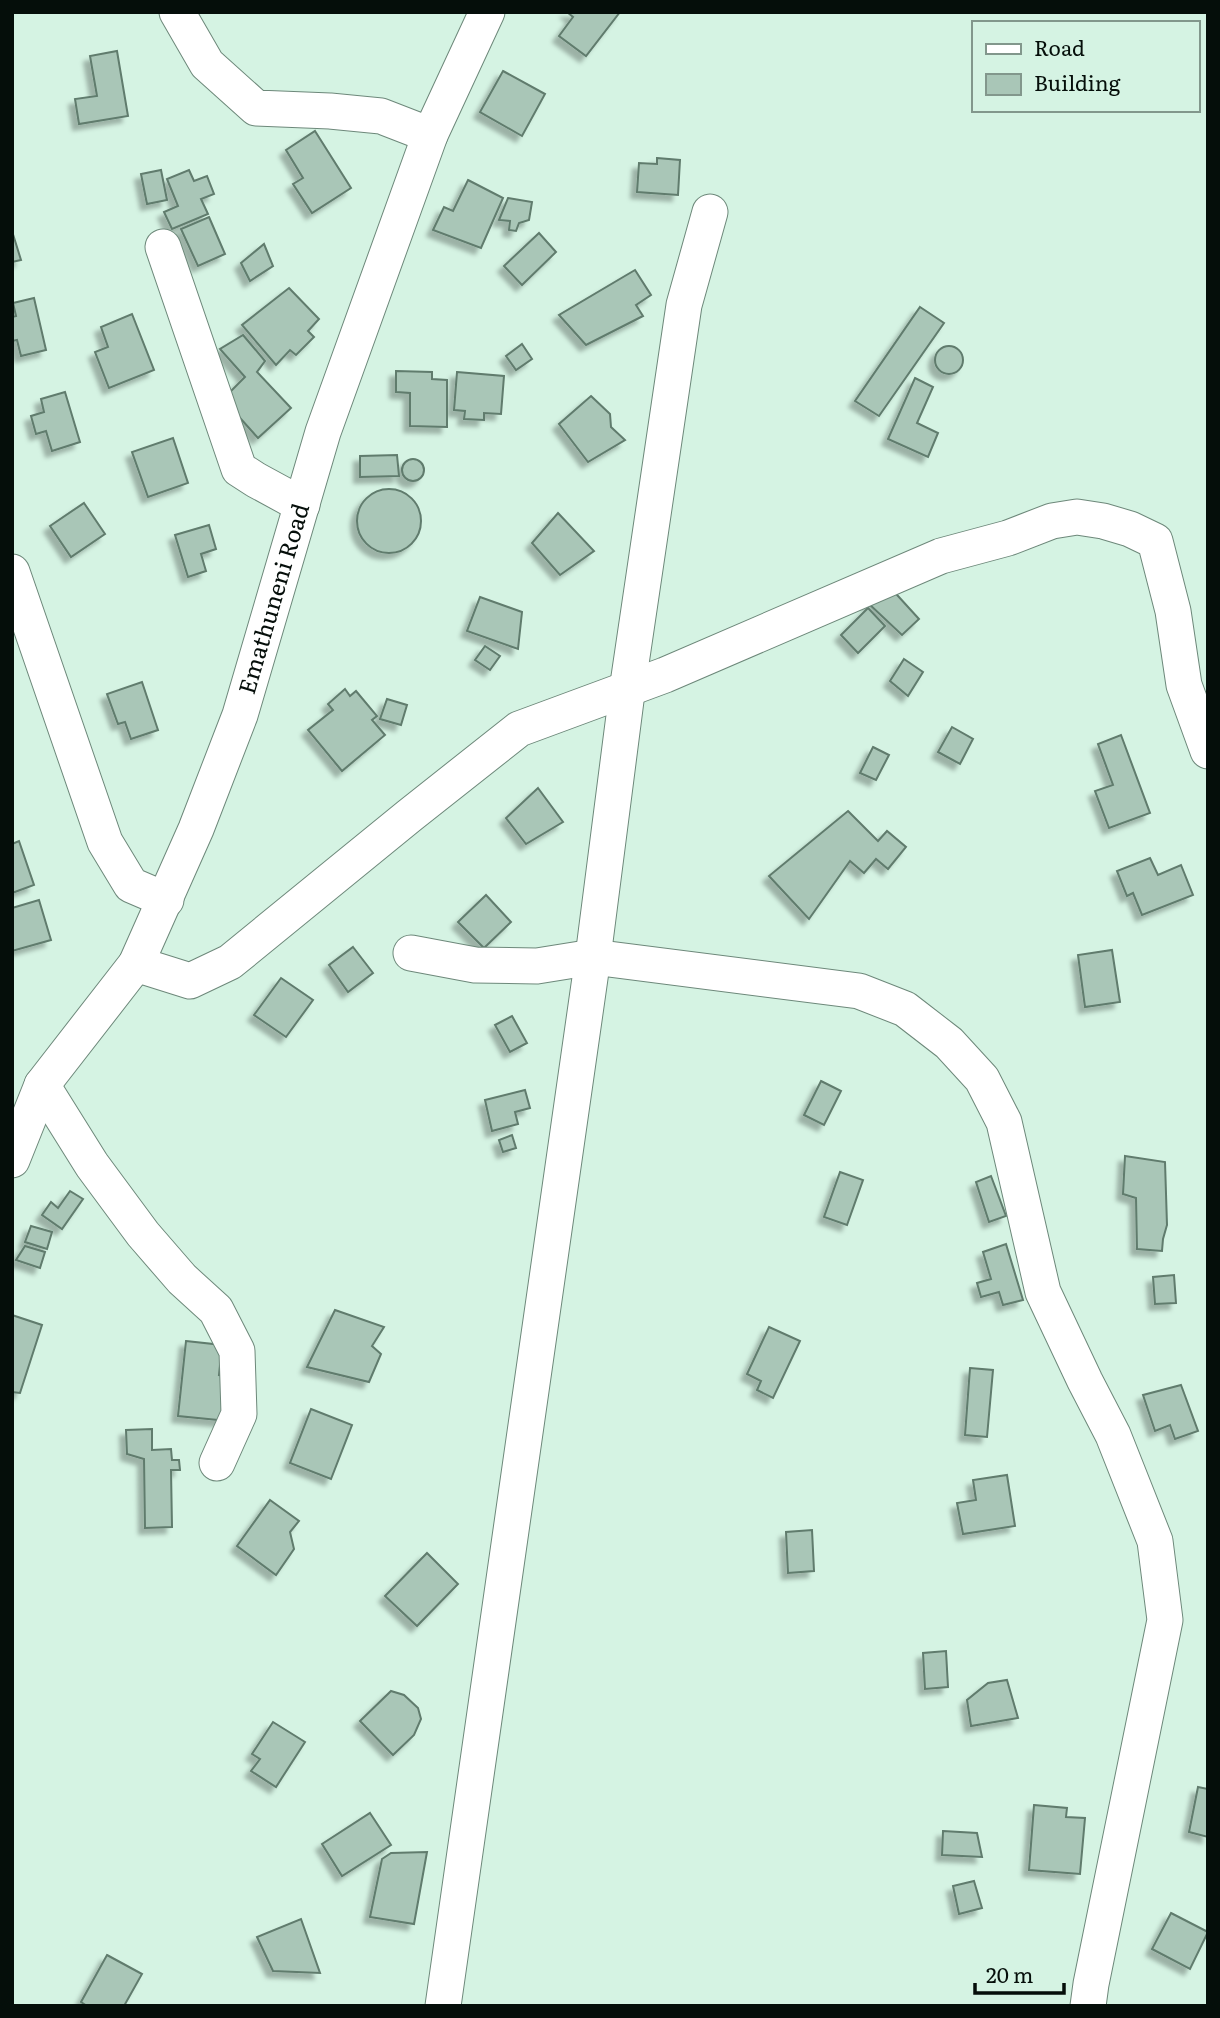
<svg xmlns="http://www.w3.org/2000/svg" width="1220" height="2018" font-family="Literata,serif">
<defs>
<filter id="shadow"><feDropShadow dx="-6" dy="6" stdDeviation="2" flood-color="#0004"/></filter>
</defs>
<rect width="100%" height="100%" fill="#d5f3e3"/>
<!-- building -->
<g fill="#a9c6b7" stroke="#607b6d" stroke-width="2" filter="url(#shadow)">
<polygon points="567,12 620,12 586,56 559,36 573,17"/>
<polygon points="117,51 128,116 79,124 75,99 97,96 90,56"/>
<polygon points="503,71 545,94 522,136 480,112"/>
<polygon points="315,131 351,188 312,213 293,184 303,178 286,150"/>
<polygon points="657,158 680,160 678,195 637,192 639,163 657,164"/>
<polygon points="161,170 167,200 147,204 141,174"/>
<polygon points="189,170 194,181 207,176 214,194 201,199 208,214 172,229 164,212 178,206 167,179"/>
<polygon points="468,180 503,198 481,248 433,230 444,207 453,211"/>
<polygon points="508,198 532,202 529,220 519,223 516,231 509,230 510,221 499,220"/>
<polygon points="209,217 225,254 198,266 181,229"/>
<polygon points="12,231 21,260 12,262"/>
<polygon points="539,233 556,252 522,285 504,266"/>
<polygon points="264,244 273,266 250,281 241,263"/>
<polygon points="635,270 651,295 636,305 643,316 586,345 559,315"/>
<polygon points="289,288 319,319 308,331 314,337 296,355 290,350 276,365 242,325"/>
<polygon points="34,298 46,350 21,356 17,340 12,341 12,317 16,316 13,303"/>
<polygon points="920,307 944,323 879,416 855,401"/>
<polygon points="132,314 154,370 109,388 95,352 108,347 101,327"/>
<polygon points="243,335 265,361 257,372 291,408 258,438 223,399 245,377 220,349"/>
<polygon points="522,344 532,359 516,370 506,356"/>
<circle cx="949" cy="360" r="14"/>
<polygon points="396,371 432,372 432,379 447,380 447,427 410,426 410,393 396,392"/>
<polygon points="457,372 504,376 501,414 484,413 484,420 464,419 465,411 454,410"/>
<polygon points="915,378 933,387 917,423 938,433 928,457 888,439"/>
<polygon points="65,392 80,442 52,451 46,431 36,434 31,416 44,412 41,399"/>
<polygon points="591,396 610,414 611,427 625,440 588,462 559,424"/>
<polygon points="173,438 188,483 148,497 132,452"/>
<polygon points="397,455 399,476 360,477 360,456"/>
<circle cx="413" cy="470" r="11"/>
<circle cx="389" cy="521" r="32"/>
<polygon points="84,503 105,534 71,557 50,526"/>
<polygon points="558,513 594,551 560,575 532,543"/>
<polygon points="209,525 216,549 201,554 206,571 188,577 175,535"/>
<polygon points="888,585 919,619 902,635 868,603"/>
<polygon points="480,597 522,612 518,649 467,631"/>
<polygon points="868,608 885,626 858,653 841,635"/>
<polygon points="485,646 500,656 490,670 475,660"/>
<polygon points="904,659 923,672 908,696 890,681"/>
<polygon points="142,682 158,730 131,739 125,722 118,724 107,694"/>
<polygon points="345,689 350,696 356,691 377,716 372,720 385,735 342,771 308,730 333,710 328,704"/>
<polygon points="387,699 407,705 401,725 380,719"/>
<polygon points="952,727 973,739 960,764 938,752"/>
<polygon points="1121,735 1150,813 1109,828 1095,791 1113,785 1098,744"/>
<polygon points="873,747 889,755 876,780 860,773"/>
<polygon points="538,788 563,822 526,844 506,818"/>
<polygon points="848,811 878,841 887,831 906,847 888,869 876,859 864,873 850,861 809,919 769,876"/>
<polygon points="19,841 34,885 12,893 12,844"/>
<polygon points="1150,858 1158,875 1181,865 1193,895 1142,915 1133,893 1127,896 1117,871"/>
<polygon points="486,895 511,922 484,948 458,922"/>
<polygon points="39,900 51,940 12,951 12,908"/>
<polygon points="353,947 373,973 348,992 329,965"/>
<polygon points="1112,950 1120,1002 1085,1007 1078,955"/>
<polygon points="281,978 313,1000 286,1037 254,1015"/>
<polygon points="512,1016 527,1043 510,1052 495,1025"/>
<polygon points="821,1081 841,1091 824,1125 804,1115"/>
<polygon points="525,1090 530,1108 515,1112 518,1124 492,1131 485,1100"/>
<polygon points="512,1135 516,1148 503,1152 499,1140"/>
<polygon points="1125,1156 1165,1162 1167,1225 1163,1239 1162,1251 1137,1249 1136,1198 1123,1194"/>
<polygon points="840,1172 863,1180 847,1225 824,1217"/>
<polygon points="991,1176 1006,1216 989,1222 976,1182"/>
<polygon points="70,1191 83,1199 62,1229 42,1215 51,1202 58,1208"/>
<polygon points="31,1226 52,1232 47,1249 25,1242"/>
<polygon points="1006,1244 1023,1300 1003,1305 999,1292 981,1297 977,1283 991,1279 983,1252"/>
<polygon points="25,1246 45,1252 40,1268 16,1260"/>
<polygon points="1174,1275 1176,1303 1155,1304 1153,1277"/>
<polygon points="335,1310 384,1327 372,1346 381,1354 369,1382 307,1367"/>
<polygon points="12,1315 42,1325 20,1393 12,1392"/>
<polygon points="769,1327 800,1341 773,1398 757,1390 761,1381 747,1374"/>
<polygon points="186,1341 222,1345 219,1375 233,1376 228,1421 178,1416"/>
<polygon points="970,1368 993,1370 987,1437 965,1435"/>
<polygon points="1181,1385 1198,1431 1175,1439 1170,1425 1155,1431 1143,1395"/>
<polygon points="311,1409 352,1425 331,1479 290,1463"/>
<polygon points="152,1429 152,1450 171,1449 172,1460 179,1460 180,1470 171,1470 172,1527 145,1528 144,1459 127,1454 126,1430"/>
<polygon points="1007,1475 1015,1526 963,1534 957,1503 976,1500 973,1480"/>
<polygon points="270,1500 299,1521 290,1532 294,1549 276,1575 237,1546"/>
<polygon points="812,1530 814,1571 788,1573 786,1532"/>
<polygon points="427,1553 458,1584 417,1626 385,1596"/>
<polygon points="946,1651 948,1687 925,1689 923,1653"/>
<polygon points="1007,1680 1018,1718 971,1726 967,1700 988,1683"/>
<polygon points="391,1691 404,1695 418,1708 421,1719 414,1735 393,1755 360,1721"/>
<polygon points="273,1722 305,1742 276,1787 251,1771 260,1759 252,1754"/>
<polygon points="1198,1787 1208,1789 1208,1837 1189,1832"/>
<polygon points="1034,1805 1067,1808 1066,1817 1085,1818 1080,1874 1029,1870"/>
<polygon points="370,1813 391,1845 342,1876 322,1844"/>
<polygon points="943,1831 977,1833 982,1857 942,1855"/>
<polygon points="427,1852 414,1924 370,1917 382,1859 391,1853"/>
<polygon points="974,1881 982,1908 959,1914 953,1886"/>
<polygon points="1171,1913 1208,1932 1190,1969 1152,1949"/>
<polygon points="301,1919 320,1973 273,1971 257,1937"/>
<polygon points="107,1955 142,1974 124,2006 87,2006 81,2002"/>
</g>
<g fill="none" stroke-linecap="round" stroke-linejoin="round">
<!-- minor casing -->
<g stroke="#6d887a" stroke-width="37">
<g id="minor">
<polyline points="177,12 207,64 256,108 330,111 381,116 430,135"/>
<polyline points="163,247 239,469 256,480 302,505"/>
<polyline points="12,572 105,842 131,885 166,900"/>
<polyline points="411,953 475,965 537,966 593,957 859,991 905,1009 949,1043 982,1079 1004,1122 1043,1292 1085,1381 1113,1435 1155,1541 1165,1620 1091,1984 1088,2006"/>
<polyline points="136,964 190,981 230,962 409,816 519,729 665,675 941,556 1008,538 1052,521 1077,517 1103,521 1130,529 1155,541 1173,611 1184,685 1208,751"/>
<polyline points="42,1085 92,1165 143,1234 182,1279 216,1310 237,1351 239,1414 217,1463"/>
<path id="s1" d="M12,1160L42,1085L136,964L196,829L240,715L323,432L430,135L487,12"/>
<polyline points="443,2006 593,957 629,677 684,305 710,212"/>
</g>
</g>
<!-- minor -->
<use href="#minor" stroke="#fff" stroke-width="35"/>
</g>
<g text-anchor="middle" stroke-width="7" stroke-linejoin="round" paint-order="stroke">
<!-- street labels -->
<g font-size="23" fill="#050e0a" stroke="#d5f3e3">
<text dy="8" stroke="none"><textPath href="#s1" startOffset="625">Emathuneni Road</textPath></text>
</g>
</g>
<!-- border -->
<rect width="1220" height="2018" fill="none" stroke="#050e0a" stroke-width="28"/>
<!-- legend -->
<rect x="972" y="21" width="228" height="91" fill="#d5f3e3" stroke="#82978c" stroke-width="2"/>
<rect x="986" y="44" width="35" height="10" fill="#ffffff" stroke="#82978c" stroke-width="2"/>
<text x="1034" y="56" font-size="21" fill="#050e0a">Road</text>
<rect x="986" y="74" width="35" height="21" fill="#a9c6b7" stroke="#82978c" stroke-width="2"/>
<text x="1034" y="91" font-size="21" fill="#050e0a">Building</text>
<!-- scale -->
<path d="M975 1983v10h89v-10" fill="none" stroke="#050e0a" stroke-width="3.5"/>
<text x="986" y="1983" font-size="21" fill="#050e0a" stroke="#d5f3e3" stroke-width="5" paint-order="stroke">20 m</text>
</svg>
